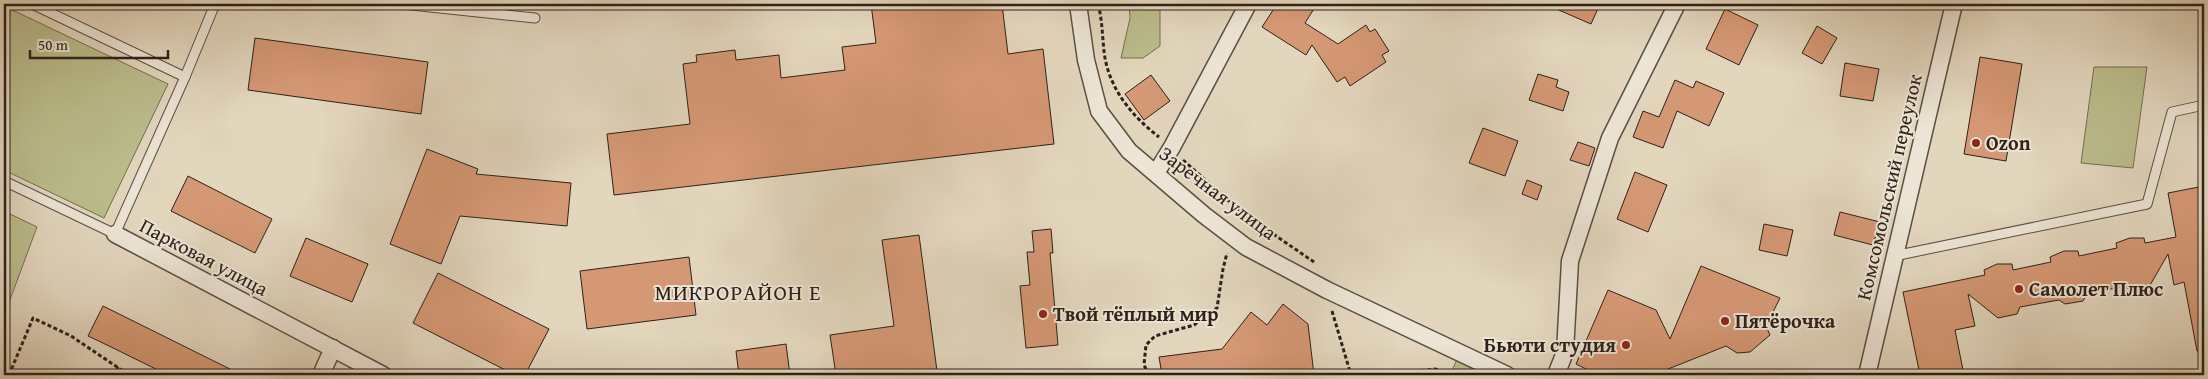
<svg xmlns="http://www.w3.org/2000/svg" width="2208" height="379" font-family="'Gentium Book Plus',serif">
<rect width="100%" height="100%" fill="#e2d6bd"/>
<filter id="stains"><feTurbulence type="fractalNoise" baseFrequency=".004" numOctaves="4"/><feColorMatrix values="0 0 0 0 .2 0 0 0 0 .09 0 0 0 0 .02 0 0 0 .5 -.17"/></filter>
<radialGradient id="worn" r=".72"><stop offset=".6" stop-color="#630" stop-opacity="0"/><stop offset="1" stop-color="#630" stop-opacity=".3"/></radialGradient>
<!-- green -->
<g fill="#bbbc8c" stroke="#746e53">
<polygon points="1129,4 1160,4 1160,46 1143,58 1121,58 1130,18"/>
<polygon points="4,6 168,84 104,218 4,170"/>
<polygon points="2094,67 2147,67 2133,168 2081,163"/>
<polygon points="4,211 37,227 4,316"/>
<polygon points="1458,357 1497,375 1450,375"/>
</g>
<!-- building -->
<g fill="#d59874" stroke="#2e211a">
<polygon points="871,4 925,4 925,6 945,4 1002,4 1008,54 1043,49 1054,144 614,195 607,134 690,124 683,64 697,62 696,55 735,50 736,60 779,55 781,78 845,70 842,47 876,43"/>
<polygon points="1277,4 1317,4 1305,23 1338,44 1366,25 1370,32 1375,29 1389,51 1382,55 1386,62 1350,86 1345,77 1337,82 1312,45 1306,55 1262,27"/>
<polygon points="1545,4 1600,4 1591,24"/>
<polygon points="1725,9 1758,25 1739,65 1706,49"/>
<polygon points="1817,26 1837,38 1822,64 1802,53"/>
<polygon points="255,38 428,62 421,114 248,90"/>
<polygon points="1980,57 2022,64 2006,161 1964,154"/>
<polygon points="1845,63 1879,69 1873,101 1840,96"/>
<polygon points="1538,74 1558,80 1556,87 1569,92 1563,111 1529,100"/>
<polygon points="1151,75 1170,101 1144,120 1125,94"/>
<polygon points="1675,80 1693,88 1696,81 1724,93 1709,126 1677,111 1663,148 1633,137 1643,111 1659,117"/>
<polygon points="1483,128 1518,141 1505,176 1469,163"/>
<polygon points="1578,142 1595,148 1589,166 1570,160"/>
<polygon points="427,149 478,169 476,174 571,183 567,226 460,216 441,264 390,244"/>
<polygon points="1635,172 1667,185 1648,232 1617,219"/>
<polygon points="188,176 272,219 255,253 171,211"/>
<polygon points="1527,180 1542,186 1537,200 1522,194"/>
<polygon points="2204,186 2204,350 2197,351 2184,282 2174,285 2168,254 2149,287 2131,291 2125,286 2087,294 2083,301 2065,304 2059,300 2020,307 2017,314 1998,318 1968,294 1975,326 1955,330 1964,375 1920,375 1903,292 1985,275 1984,270 1997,264 2012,264 2013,270 2051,262 2050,257 2064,251 2078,251 2079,256 2117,248 2116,243 2130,238 2144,238 2145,243 2176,237 2168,193"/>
<polygon points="1840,212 1880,222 1873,245 1834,235"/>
<polygon points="1764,224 1793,230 1787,256 1759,250"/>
<polygon points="1051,229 1053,253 1050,253 1058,345 1026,348 1020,286 1030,285 1027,252 1034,252 1032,231"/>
<polygon points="919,235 937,371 905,375 836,375 830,335 894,326 882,240"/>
<polygon points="306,238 368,264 352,302 290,276"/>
<polygon points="689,257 696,315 587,329 580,271"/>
<polygon points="1701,266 1780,298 1766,326 1770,335 1750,352 1737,353 1726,346 1653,375 1598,375 1576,364 1608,290 1656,310 1670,339"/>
<polygon points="438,273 549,329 525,375 515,375 413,323"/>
<polygon points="1283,304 1308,324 1314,375 1162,375 1159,357 1222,349 1251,312 1267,325"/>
<polygon points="103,306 242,375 168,375 107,345 88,336"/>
<polygon points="786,344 790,375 739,375 736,351"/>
</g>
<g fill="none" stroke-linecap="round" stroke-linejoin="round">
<!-- service casing -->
<g stroke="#5b4e43" stroke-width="11">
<g id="service">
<polyline points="402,4 535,18"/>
<polyline points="185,77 215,4"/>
<polyline points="4,181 115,234 185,77 32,4"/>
<polyline points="1894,256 2147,204 2172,112 2204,105"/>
</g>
</g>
<!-- minor casing -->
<g stroke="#5b4e43" stroke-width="19">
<g id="minor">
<polyline points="1078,4 1086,60 1099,111 1129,151 1204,215 1246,247 1327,290 1507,375"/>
<polyline points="1156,173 1172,147 1248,4"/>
<polyline points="115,234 383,375"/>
<polyline points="321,375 333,348"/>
<polyline points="1556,375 1565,352 1570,261 1610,138 1677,4"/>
<polyline points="1867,375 1953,8"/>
</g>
</g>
<!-- path -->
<g stroke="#2e211a" stroke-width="3" stroke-dasharray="4 2.5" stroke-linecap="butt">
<path d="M1098,4C1103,22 1102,40 1105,58C1111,91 1133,117 1159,137"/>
<polyline points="1183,160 1241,212 1314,262"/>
<polyline points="1332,311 1351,375"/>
<polyline points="9,375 33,318 71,336 129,375"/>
<polyline points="115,375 118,367"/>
<polyline points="1149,375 1144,365 1146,345 1155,336 1194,325 1217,308 1223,269 1227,253"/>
<polyline points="1382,375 1435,369 1457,375"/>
<polyline points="2200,375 2204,374"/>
</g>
<!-- service -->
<use href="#service" stroke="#ece4d4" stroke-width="9"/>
<!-- minor -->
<use href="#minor" stroke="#ece4d4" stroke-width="16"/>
</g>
<!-- markers -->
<g fill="#8f2418" stroke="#ece4d4" stroke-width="2">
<circle cx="1976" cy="143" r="5"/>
<circle cx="2019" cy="289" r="5"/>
<circle cx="1043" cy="314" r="5"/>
<circle cx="1725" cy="321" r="5"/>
<circle cx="1626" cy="345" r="5"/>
</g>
<g text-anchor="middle" stroke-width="4" stroke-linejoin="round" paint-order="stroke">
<!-- poi labels -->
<g font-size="20" font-weight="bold" fill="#2e211a" stroke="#ece4d4" text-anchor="start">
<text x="1986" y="150">Ozon</text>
<text x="2029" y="296">Самолет Плюс</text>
<text x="1053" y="321">Твой тёплый мир</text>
<text x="1735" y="328">Пятёрочка</text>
<text x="1616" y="352" text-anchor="end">Бьюти студия</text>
</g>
<!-- street labels -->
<g font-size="20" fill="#2e211a" stroke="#ece4d4">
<text transform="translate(1889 187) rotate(-77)" y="7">Комсомольский переулок</text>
<text transform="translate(1218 193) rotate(37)" y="7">Заречная улица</text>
<text transform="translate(204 257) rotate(28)" y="7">Парковая улица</text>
</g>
<!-- quarter labels -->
<g font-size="22" letter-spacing="1" fill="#2e211a" stroke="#ece4d4">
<text x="738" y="300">МИКРОРАЙОН Е</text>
</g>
</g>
<!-- margin -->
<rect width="2208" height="379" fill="none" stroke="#e2d6bd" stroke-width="20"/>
<rect x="5" y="5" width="2198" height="369" fill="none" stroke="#2e211a" stroke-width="2.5"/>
<rect x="10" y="10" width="2188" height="359" fill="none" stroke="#2e211a"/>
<!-- scale -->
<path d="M30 50v8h138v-8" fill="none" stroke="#2e211a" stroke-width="2.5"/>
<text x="38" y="50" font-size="15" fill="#2e211a" stroke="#ece4d4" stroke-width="4" paint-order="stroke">50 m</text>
<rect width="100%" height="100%" filter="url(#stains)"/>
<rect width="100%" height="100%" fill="url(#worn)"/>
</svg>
